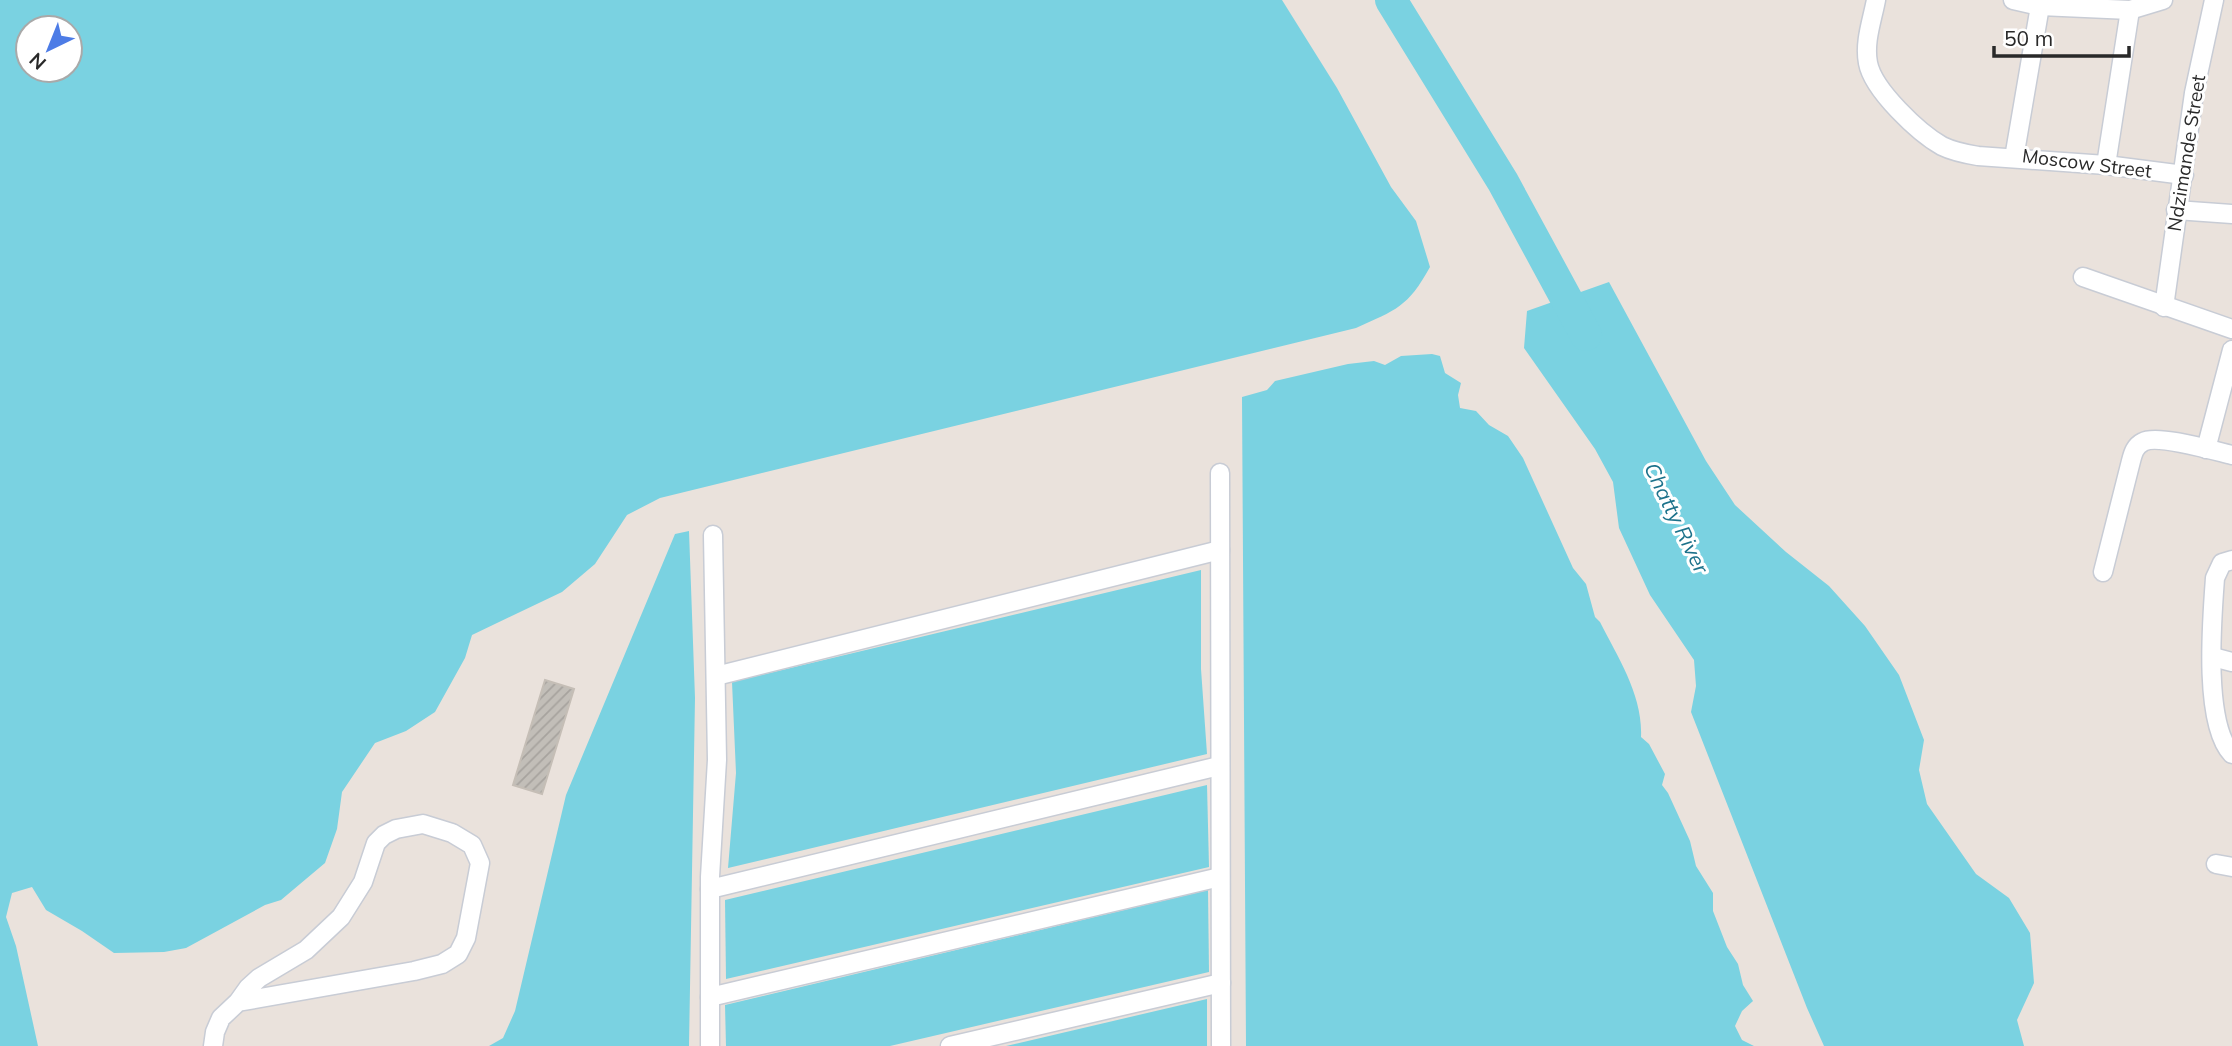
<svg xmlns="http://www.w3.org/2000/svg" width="2232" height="1046" font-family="Mulish,sans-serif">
<defs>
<pattern id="building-hatch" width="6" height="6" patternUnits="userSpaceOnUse" patternTransform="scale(1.75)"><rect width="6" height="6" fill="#c2beb8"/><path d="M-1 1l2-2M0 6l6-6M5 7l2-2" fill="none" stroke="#a7a39e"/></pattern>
</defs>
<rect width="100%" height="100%" fill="#eae2dc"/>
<!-- water -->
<g fill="#7ad2e1" fill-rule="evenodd">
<path d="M0,0H1282L1337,88L1391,187L1416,221L1430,267C1408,307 1396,310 1356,328L660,498L627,515L595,564L562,592L472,635L465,658L435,712L406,731L375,743L342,792L337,829L325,863L281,900L265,905L186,948L164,952L114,953L82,931L46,910L32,887L12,893L6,917L16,946L38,1046H0ZM28,28H70V70H28Z"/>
<polygon points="1609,282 1706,461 1735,505 1786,552 1829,586 1865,626 1899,675 1924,740 1919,770 1927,804 1976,874 2009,898 2030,933 2034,983 2017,1020 2024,1046 1824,1046 1807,1008 1691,712 1696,686 1694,660 1650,595 1619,528 1613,482 1595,449 1524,348 1527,311"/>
<path d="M1432,354L1440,356L1445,373L1461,383L1458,395L1460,408L1476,411L1489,425L1508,436L1523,458L1573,568L1586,584L1595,617L1600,622C1618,658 1643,695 1641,737L1649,744L1665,774L1662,785L1668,793L1690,841L1696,866L1713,893V911L1727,947L1738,964L1743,985L1753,1001L1742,1011L1735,1026L1742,1040L1754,1046H1246L1242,397L1267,390L1275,381L1348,364L1374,361L1385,365L1401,356Z"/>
<polygon points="689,531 695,698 689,1046 489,1046 503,1038 515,1011 566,795 675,534"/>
<polygon points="1201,570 1201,669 1207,754 728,868 736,773 732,682"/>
<polygon points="1207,785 1209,867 726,979 725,900"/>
<polygon points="1208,890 1209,972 890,1046 726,1046 725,1005"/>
<polygon points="1207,999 1207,1046 1006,1046"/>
</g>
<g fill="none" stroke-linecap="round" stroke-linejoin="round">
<!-- river -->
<polyline stroke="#7ad2e1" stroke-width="32" points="1391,0 1503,182 1586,335"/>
</g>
<!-- building -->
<polygon fill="url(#building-hatch)" stroke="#c5beb6" stroke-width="2" points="545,680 574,689 542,794 513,785"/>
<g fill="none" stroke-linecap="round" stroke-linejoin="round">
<!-- minor casing -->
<g stroke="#c8ccd5" stroke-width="21">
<g id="minor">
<path d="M1876,0C1872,21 1864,42 1868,63C1873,90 1919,133 1942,146C1954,152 1966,154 1978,156L2106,165L2184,175"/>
<polyline points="2013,0 2040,6 2130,10 2163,0"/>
<polyline points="2014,158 2040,6"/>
<polyline points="2106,165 2130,10"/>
<polyline points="2176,210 2232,214"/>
<polyline points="2083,277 2232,329"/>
<polyline points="2164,307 2194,93 2214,0"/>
<polyline points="2206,449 2232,350"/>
<polyline points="1220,473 1221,1046"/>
<path d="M2232,560L2222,563L2215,578C2212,619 2203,724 2232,754"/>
<path d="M2103,572L2131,461C2133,453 2135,446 2143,442C2157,434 2215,451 2232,455"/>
<polyline points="2213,657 2232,662"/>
<polyline points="716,676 1220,550"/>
<polyline points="2216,864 2232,867"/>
<polyline points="710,889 1219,766"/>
<polyline points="710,997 1220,877"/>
<polyline points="213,1046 215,1032 221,1018 238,1002 248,988 259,978 306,950 341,917 363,882 376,843 384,835 396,829 423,824 452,833 472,845 480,863 466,938 458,954 442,964 414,971 238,1002"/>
<polyline points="710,1046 710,877 717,760 713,535"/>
<polyline points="950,1046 1221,983"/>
</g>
</g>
<!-- minor -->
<use href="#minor" stroke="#fff" stroke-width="18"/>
</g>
<g text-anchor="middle" stroke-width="6" stroke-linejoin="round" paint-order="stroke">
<!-- street labels -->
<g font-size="19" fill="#292929" stroke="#fff">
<text transform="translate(2186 153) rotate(-81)" y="7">Ndzimande Street</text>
<text transform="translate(2087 163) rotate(7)" y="7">Moscow Street</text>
</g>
<!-- water labels -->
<g font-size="21" font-style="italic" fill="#1c728b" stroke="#fff">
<text transform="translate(1676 518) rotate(64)" y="7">Chatty River</text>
</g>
</g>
<!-- north arrow -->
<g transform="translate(49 49) rotate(223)"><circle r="33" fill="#ffffff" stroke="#a9a9a9" stroke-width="2"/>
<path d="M0-5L12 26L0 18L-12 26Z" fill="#4d7ce6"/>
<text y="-10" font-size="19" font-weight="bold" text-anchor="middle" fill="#292929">N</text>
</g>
<!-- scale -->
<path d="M1994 46v10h135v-10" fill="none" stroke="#292929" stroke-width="3.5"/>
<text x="2004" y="46" font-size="21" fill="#292929" stroke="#ffffff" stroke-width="5" paint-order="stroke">50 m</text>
</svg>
